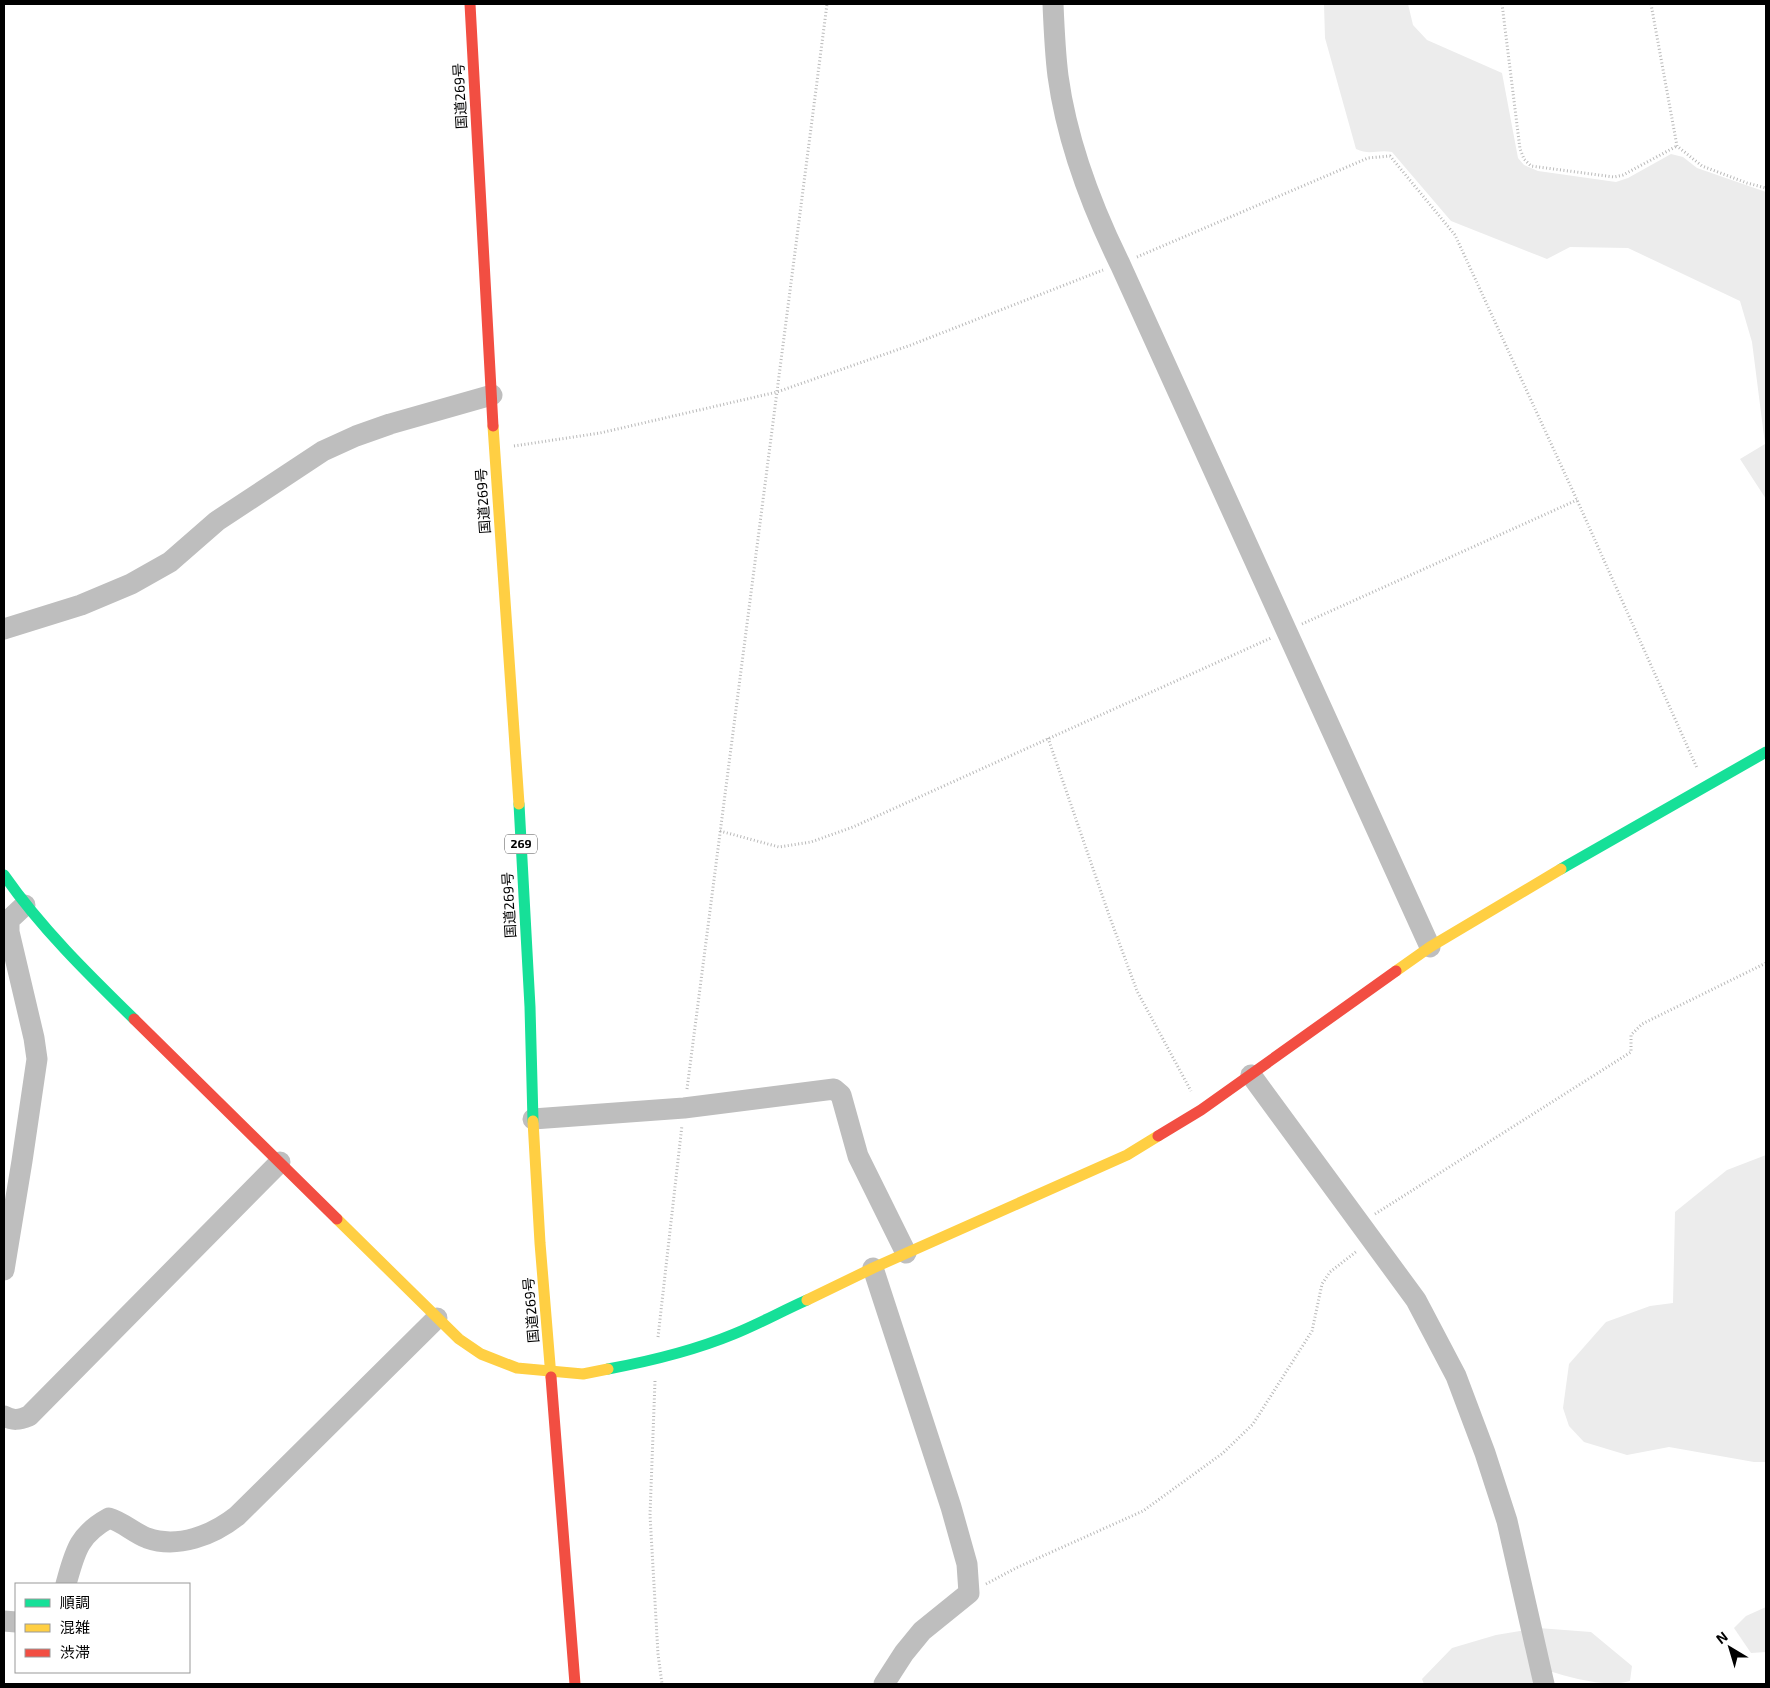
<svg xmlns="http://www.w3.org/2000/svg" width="1770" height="1688" font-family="'Exo 2','Noto Sans JP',sans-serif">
<rect width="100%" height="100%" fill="#fff"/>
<!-- green -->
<g fill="#ececec">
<path d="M1324,4H1408L1413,25L1427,40L1502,73L1518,158L1524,165L1538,171L1616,182L1628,178L1671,154L1683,157L1697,168L1766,192V499L1740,459L1765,444L1752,342L1740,301L1628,248L1570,247L1547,259L1451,221L1392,152C1377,149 1371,156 1356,149L1325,38Z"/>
<polygon points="1766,1155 1766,1462 1754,1462 1669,1447 1627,1455 1584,1442 1569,1426 1563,1408 1569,1364 1606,1322 1650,1306 1673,1303 1675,1212 1727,1170"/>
<polygon points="1766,1607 1766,1652 1751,1653 1734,1628 1746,1616"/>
<path d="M1538,1628L1591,1632L1632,1666L1630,1681C1607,1688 1572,1678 1549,1671L1536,1684H1424L1422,1679L1452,1648L1496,1635Z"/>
</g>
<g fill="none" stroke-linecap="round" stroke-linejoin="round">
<!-- path -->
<g stroke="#b9b9b9" stroke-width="3" stroke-dasharray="1 2.5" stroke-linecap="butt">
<polyline points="1502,4 1520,149 1524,159 1531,166 1614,177 1623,175 1677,146"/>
<polyline points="1651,4 1677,146 1702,166 1747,183 1766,188"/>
<polyline points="1137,257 1368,158 1390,156 1455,235 1577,500 1697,768"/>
<polyline points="514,446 600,433 777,392 911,345 1103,270"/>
<polyline points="1302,624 1577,500"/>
<polyline points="1048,738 1109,915 1137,991 1191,1091"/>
<polyline points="720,831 779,847 811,842 853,827 1271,638"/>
<polyline points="687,1089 827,4"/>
<polyline points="1375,1214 1631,1052 1631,1035 1642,1024 1766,963"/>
<polyline points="658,1337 682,1125"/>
<polyline points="655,1381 650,1515 658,1654 662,1684"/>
<polyline points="986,1584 1016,1568 1143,1511 1223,1453 1253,1424 1312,1331 1322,1284 1330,1272 1357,1251"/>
</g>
<!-- street -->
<g stroke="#bebebe" stroke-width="21">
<path d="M1053,4C1054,28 1055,52 1058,76C1067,142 1091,205 1120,264L1430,947"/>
<polyline points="4,629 81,605 131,584 170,562 217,521 323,451 356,436 390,424 492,395"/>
<polyline points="1251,1075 1416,1300 1456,1376 1485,1453 1507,1521 1544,1684"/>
<polyline points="533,1119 684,1108 834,1089 841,1095 858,1156 906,1253"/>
<polyline points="873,1268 951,1507 967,1564 969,1593 922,1631 904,1653 884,1684"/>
<polyline points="4,1270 22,1161 37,1059 34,1038 9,932 9,920 25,905"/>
<path d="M4,1416C13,1421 19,1420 29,1416L280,1162"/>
<path d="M66,1584C75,1552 78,1535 109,1518C123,1522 134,1533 147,1538C178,1549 213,1535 237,1516L437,1318"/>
<polyline points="4,1621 16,1622"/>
</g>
<!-- fast -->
<g stroke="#16e098" stroke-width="11">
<polyline points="519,804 530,1007 533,1121"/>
<polyline points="1561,869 1766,752"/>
<path d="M4,875C41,928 88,974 134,1019"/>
<path d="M608,1369C651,1361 693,1351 734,1334C759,1324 782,1311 807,1300"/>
</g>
<!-- slow -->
<g stroke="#ffcf43" stroke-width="11">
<polyline points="493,426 519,804"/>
<polyline points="1396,971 1430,947 1561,869"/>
<polyline points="533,1121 540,1243 551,1377"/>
<polyline points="337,1219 459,1339 481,1354 517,1368 583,1374 608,1369"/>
<polyline points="807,1300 873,1268 1127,1155 1158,1136"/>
</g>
<!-- jam -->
<g stroke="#f24e42" stroke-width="11">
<polyline points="470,4 493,426"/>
<polyline points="134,1019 337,1219"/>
<polyline points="1158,1136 1201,1110 1396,971"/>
<polyline points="551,1377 575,1684"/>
</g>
</g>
<g text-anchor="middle" stroke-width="4" stroke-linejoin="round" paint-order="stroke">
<!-- shield labels -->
<rect fill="#fff" stroke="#4c4c4c" stroke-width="1" x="505" y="834.5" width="32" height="19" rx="4"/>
<g font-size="12" font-weight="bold" fill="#000">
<text x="521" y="848">269</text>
</g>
<!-- street labels -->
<g font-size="14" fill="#000" stroke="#fff">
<text transform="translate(460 96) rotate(-93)" y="5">国道269号</text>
<text transform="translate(483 501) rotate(-94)" y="5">国道269号</text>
<text transform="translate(509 905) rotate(-93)" y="5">国道269号</text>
<text transform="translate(531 1310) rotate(-95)" y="5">国道269号</text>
</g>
</g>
<!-- border -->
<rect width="1770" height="1688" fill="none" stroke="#000000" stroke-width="10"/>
<!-- legend -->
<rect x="15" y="1583" width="175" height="90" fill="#ffffff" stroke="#999999"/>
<rect x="25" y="1599" width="25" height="8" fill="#16e098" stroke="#999999"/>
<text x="60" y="1608" font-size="15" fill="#000000">順調</text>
<rect x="25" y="1624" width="25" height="8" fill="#ffcf43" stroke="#999999"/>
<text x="60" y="1633" font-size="15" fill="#000000">混雑</text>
<rect x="25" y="1649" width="25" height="8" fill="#f24e42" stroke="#999999"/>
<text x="60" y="1658" font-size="15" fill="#000000">渋滞</text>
<!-- north arrow -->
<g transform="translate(1730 1648) rotate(322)" stroke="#ffffff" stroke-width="4" paint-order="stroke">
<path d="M0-4L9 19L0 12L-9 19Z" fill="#000000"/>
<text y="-8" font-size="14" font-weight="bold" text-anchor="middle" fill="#000000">N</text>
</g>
</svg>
